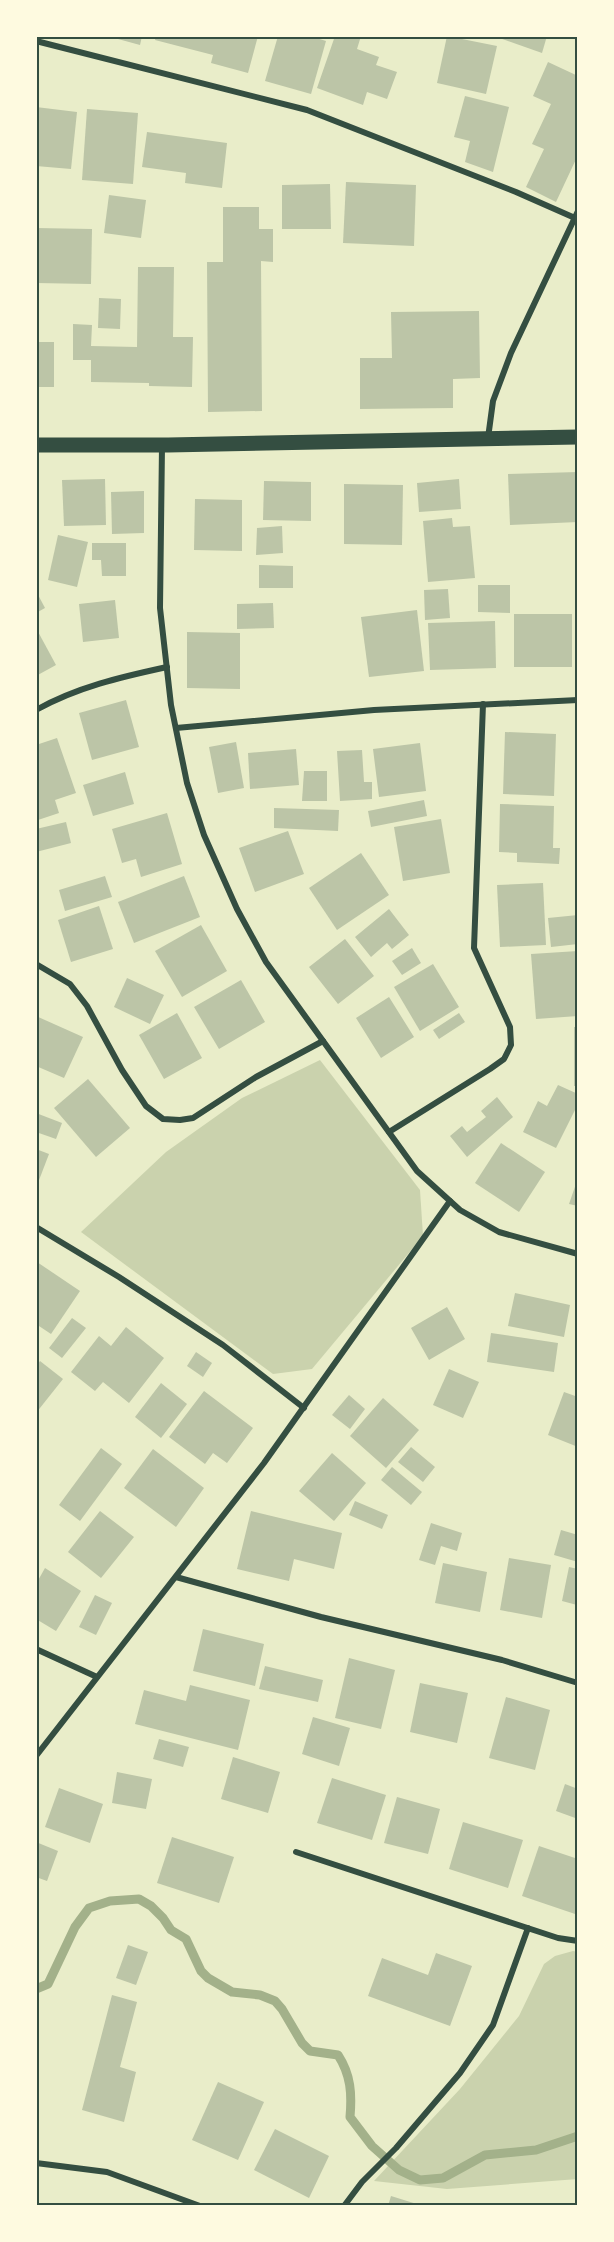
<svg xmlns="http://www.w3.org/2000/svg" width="614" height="2242" font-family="'DM Sans',sans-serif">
<rect width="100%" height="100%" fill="#e9edc9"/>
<!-- green -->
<g fill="#cad2ad">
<polygon points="320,1060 420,1190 423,1236 312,1369 273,1374 81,1232 166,1152 242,1098"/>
<polygon points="573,1951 578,1952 578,2179 447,2189 374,2181 460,2089 519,2016 544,1964 555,1956"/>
</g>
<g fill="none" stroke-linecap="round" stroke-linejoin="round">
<!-- stream -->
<path stroke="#a3b18a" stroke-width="9" d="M36,1989L48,1984L75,1927L89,1908L110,1901L139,1899L151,1906L163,1918L171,1930L186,1939L201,1971L208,1978L232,1992L260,1995L275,2001L282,2009L302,2043L310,2051L338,2055C351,2075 352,2094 350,2117L372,2146L399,2170L420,2180L443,2178L485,2155L536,2150L578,2136"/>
</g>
<!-- building -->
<g fill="#bcc5a7">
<polygon points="107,36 142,36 140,45"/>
<polygon points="156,36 258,36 248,73 211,63 213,55 155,40"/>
<polygon points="278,36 310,36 326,41 311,94 265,81"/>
<polygon points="335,36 361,36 357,49 379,57 376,65 397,72 387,99 367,92 363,105 317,88"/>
<polygon points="447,36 497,46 486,94 437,83"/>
<polygon points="494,36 547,36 542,53"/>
<polygon points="548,62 578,76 578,155 556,202 526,187 544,149 532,144 551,104 533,96"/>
<polygon points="465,96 509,107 493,172 465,162 470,141 454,137"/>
<polygon points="36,107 77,112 71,169 36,166"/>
<polygon points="87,109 138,113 133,184 82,180"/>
<polygon points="147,132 227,143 222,188 185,183 186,173 142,167"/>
<polygon points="346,182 416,185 414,246 343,243"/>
<polygon points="330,184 331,229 282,229 282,185"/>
<polygon points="109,195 146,200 141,238 104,233"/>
<polygon points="223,207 259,207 259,229 273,229 273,262 261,261 262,411 208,412 207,262 223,262"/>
<polygon points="36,228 92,229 91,284 36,283"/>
<polygon points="138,267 174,267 173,337 193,337 192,387 149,386 149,383 91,382 91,360 73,360 73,324 92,325 91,346 137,347"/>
<polygon points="99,298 121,299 120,329 98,328"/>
<polygon points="479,311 480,378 453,379 453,408 360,409 360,358 392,358 391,312"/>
<polygon points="36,332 39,332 39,342 54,342 54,387 36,387"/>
<polygon points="578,472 578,522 510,525 508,474"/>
<polygon points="105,479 106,525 64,526 62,480"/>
<polygon points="459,479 461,509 419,512 417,483"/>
<polygon points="264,481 311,482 311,521 263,520"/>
<polygon points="344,484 403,485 402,545 344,544"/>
<polygon points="144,491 144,533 112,534 111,492"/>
<polygon points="195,499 242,500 242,551 194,550"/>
<polygon points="452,518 453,527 470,526 475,578 428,582 423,521"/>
<polygon points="282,526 283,553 256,555 257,528"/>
<polygon points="58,535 88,542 77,587 48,580"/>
<polygon points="92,543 126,543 126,576 102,576 101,560 92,560"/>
<polygon points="259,565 293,566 293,588 259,588"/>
<polygon points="478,585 510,585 510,613 478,612"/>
<polygon points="448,589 450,618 425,620 424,590"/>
<polygon points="36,591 45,608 36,613"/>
<polygon points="115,600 119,638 83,642 79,604"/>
<polygon points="273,603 274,628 237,629 237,604"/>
<polygon points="417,610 424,671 369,677 361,617"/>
<rect x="514" y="614" width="58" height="53"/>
<polygon points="495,621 496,668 430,670 428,623"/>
<polygon points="36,628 56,665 36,676"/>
<polygon points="187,632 240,633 240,689 187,688"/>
<polygon points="126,700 139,747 92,760 79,713"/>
<polygon points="505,732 556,734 554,796 503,794"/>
<polygon points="57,738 76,793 55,800 59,813 38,820 36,813 36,745"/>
<polygon points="236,742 244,788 218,793 209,747"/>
<polygon points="420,743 426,791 379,797 373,749"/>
<polygon points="296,749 299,785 250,789 248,753"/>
<polygon points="362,750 364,782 372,782 372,799 340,801 337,751"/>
<polygon points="304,771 327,771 327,801 302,801"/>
<polygon points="125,772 134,804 93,816 83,785"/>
<polygon points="424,800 427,816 371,827 368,811"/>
<polygon points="500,804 554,806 553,848 560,848 559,864 517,862 517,853 499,852"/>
<polygon points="274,808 339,810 338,831 274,828"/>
<polygon points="167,813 182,864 141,877 136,859 122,863 112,829"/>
<polygon points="441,819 450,873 403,881 394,827"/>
<polygon points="66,822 71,843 36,852 36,829"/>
<polygon points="288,831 304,874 255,892 239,848"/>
<polygon points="361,853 389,895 337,930 309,888"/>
<polygon points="105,876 112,897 65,911 59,890"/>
<polygon points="184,876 200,917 134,943 118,902"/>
<polygon points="543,883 546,945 500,947 497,885"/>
<polygon points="99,906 113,949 71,962 58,920"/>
<polygon points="389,909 409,935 392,949 387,943 371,957 355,937"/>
<polygon points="578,915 578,944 551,947 548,918"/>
<polygon points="201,925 227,971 182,997 155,951"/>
<polygon points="345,939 374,976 338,1004 309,967"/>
<polygon points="412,948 421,963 402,975 392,961"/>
<polygon points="578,951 578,1016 536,1019 531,954"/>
<polygon points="433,964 459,1007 420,1031 394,987"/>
<polygon points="127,978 164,995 150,1024 114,1007"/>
<polygon points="241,980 265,1022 219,1049 194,1007"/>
<polygon points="389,997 414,1037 381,1058 356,1018"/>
<polygon points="177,1013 202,1058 164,1079 139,1035"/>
<polygon points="459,1013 465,1022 439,1039 433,1030"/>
<polygon points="36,1016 83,1037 64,1078 36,1066"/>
<rect x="574" y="1027" width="4" height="59"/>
<polygon points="88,1079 130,1128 96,1157 54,1108"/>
<polygon points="558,1085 578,1094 578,1104 556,1148 523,1132 538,1101 547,1106"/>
<polygon points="497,1097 513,1117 467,1157 450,1136 462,1126 467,1132 486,1117 481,1111"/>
<polygon points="36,1113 62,1123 56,1139 36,1132"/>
<polygon points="501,1143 545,1172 519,1212 475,1183"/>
<polygon points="36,1149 49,1154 36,1188"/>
<polygon points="578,1178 578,1206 569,1204"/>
<polygon points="37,1262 80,1291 51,1334 36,1324"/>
<polygon points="515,1293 570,1305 564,1337 508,1326"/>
<polygon points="447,1307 465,1339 429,1360 411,1328"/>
<polygon points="72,1318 86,1328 62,1358 49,1348"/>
<polygon points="126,1327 164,1358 129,1403 103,1382 95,1391 71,1372 99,1336 111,1346"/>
<polygon points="491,1333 558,1343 554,1372 487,1362"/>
<polygon points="196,1352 212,1363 203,1377 187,1366"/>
<polygon points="40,1361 63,1379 36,1413 36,1367"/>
<polygon points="449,1369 479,1382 463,1418 433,1405"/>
<polygon points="161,1383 187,1404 161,1438 135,1417"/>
<polygon points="204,1391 253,1428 227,1463 213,1453 205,1464 169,1437"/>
<polygon points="564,1392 578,1397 578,1447 548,1435"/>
<polygon points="349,1395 365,1409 350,1429 332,1415"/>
<polygon points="383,1398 419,1430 386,1468 350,1436"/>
<polygon points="411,1447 435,1467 423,1482 398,1462"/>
<polygon points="101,1448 122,1464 80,1521 59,1505"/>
<polygon points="153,1449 204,1488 176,1527 124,1488"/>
<polygon points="332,1453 366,1483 334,1521 299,1491"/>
<polygon points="392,1467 422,1492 411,1505 381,1480"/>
<polygon points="355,1501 388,1515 382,1529 349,1515"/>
<polygon points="100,1511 134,1537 101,1578 68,1552"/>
<polygon points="251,1511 342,1533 334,1569 294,1559 289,1581 237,1569"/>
<polygon points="431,1523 462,1533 457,1551 441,1546 435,1565 419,1560"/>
<polygon points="561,1530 578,1535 578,1562 554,1555"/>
<polygon points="509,1558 551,1565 542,1618 500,1610"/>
<polygon points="443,1563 487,1572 480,1612 435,1603"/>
<polygon points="569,1567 578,1569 577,1605 562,1601"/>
<polygon points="45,1568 81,1591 56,1631 36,1619 36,1584"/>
<polygon points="95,1595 112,1603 96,1635 79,1627"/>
<polygon points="203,1629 264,1644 255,1686 193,1671"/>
<polygon points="349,1658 395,1670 381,1729 335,1718"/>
<polygon points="265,1666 323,1680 318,1702 259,1689"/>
<polygon points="420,1683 468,1693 457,1743 410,1732"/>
<polygon points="190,1685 250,1700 238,1750 135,1724 144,1690 186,1701"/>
<polygon points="506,1697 550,1710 535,1770 489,1758"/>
<polygon points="313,1717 350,1728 339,1766 302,1754"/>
<polygon points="159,1739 189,1747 183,1767 153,1759"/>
<polygon points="233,1757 280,1772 268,1813 221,1799"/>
<polygon points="117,1772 152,1779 146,1809 112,1803"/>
<polygon points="332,1778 386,1795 372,1840 317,1823"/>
<polygon points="565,1784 578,1789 578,1819 556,1811"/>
<polygon points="59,1788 103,1804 90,1843 45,1827"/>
<polygon points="397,1797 440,1809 428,1854 384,1843"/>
<polygon points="463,1822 523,1840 508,1888 449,1869"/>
<polygon points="172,1837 234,1857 219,1903 157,1883"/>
<polygon points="36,1842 58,1851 47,1881 36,1877"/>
<polygon points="539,1846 578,1859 578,1915 522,1896"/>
<polygon points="128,1945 148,1952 136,1985 116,1978"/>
<polygon points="436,1953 472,1966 450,2026 368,1996 382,1958 428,1975"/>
<polygon points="112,1995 137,2002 120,2067 136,2072 124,2122 82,2110"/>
<polygon points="218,2082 264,2102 238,2160 192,2140"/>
<polygon points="275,2129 329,2156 309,2198 254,2170"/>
<polygon points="391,2196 420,2205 420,2206 388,2206"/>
</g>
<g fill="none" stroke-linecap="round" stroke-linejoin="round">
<!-- minor -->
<g stroke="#344e41" stroke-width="6">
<polyline points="36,41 307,110 516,192 575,218"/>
<polyline points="488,438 493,401 511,353 578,211"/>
<polyline points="162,446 160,608 171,705 187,783 204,835 237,909 266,962 417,1171 460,1210 499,1232 578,1254"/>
<path d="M36,710C77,687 121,677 167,667"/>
<polyline points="176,728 374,710 578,700"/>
<polyline points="36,964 70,984 87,1006 122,1070 146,1106 163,1119 180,1120 193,1118 256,1077 323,1041"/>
<polyline points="389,1132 490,1069 504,1059 511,1045 510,1027 474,948 483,704"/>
<polyline points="36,1227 119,1277 223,1345 304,1408"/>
<polyline points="176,1577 321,1617 502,1660 578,1683"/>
<polyline points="36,1649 97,1677"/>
<polyline points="36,1756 264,1463 450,1201"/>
<polyline points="296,1852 558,1938 578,1941"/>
<polyline points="36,2163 107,2172 200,2206"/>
<polyline points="344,2206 362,2182 396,2148 460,2073 493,2025 528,1928"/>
</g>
<!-- primary -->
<polyline stroke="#344e41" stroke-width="15" points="36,445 168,445 578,437"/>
</g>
<!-- border -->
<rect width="614" height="2242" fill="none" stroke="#fefae0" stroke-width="75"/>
<rect x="38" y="38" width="538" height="2166" fill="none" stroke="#344e41" stroke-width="2"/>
</svg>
